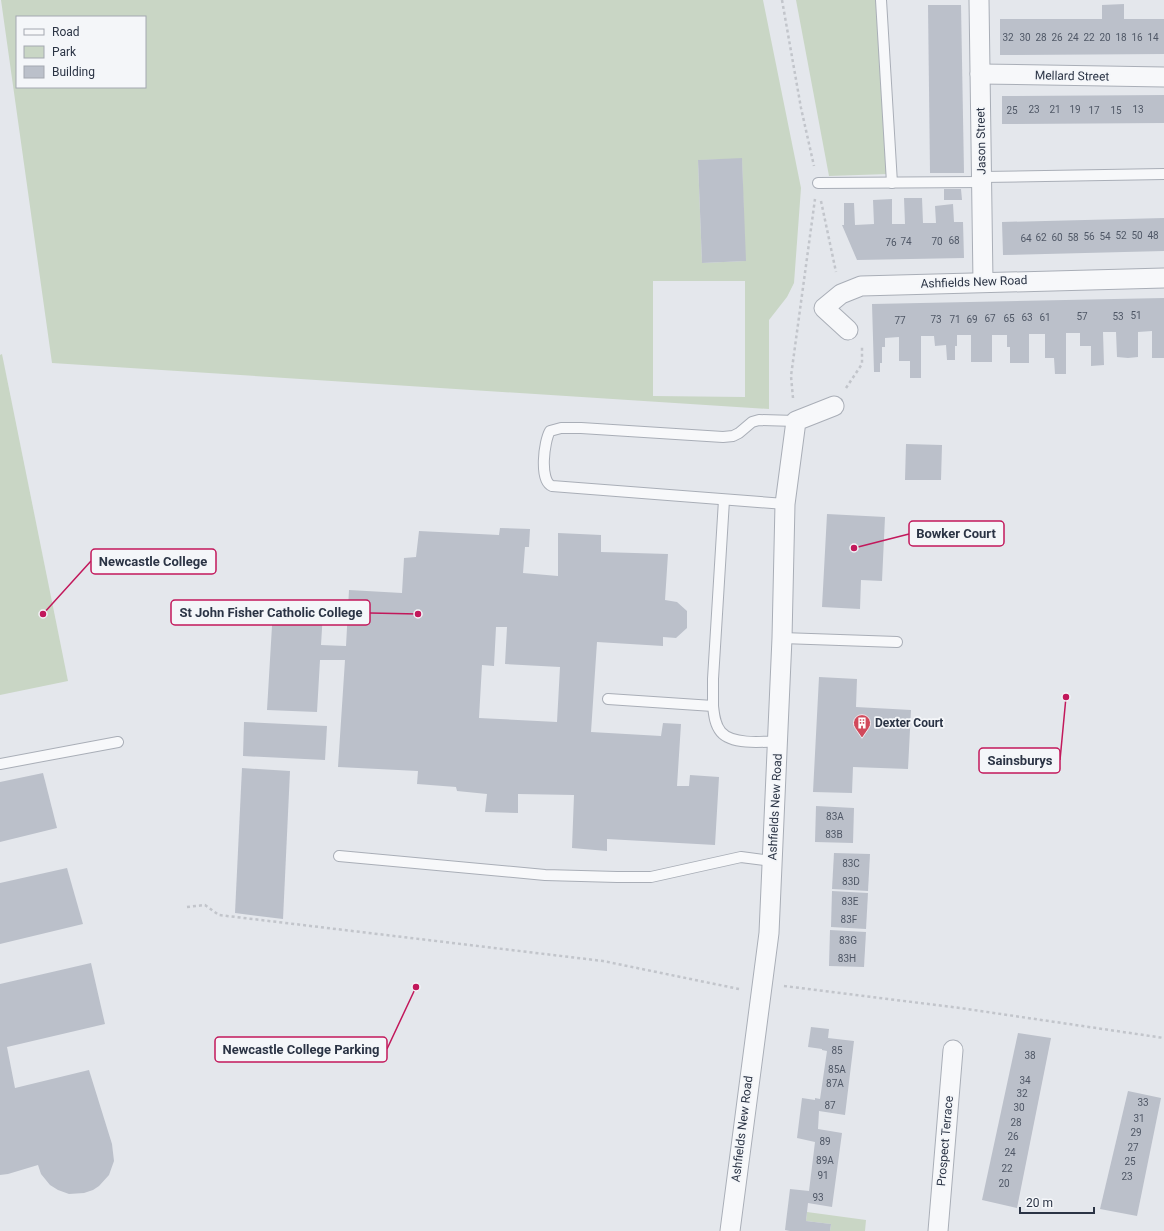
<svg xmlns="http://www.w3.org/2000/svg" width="1164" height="1231" font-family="Roboto,sans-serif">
<rect width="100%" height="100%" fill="#e4e7ec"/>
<!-- green -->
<g fill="#c9d6c5" fill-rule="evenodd">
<path d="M1,0H763L801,188L794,283L787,297L769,320V409L52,363ZM17,17H145V87H17ZM742,159L745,261L702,263L698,160ZM653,281H745V397L653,396Z"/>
<polygon points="796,0 877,0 888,174 829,176"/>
<polygon points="2,354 68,681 0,695 0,355"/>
<polygon points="807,1212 866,1220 865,1231 830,1231 831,1224 806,1221"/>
</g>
<!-- building -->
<g fill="#bbc0ca" fill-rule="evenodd">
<polygon points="1124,4 1124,19 1164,19 1164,54 1000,55 1000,19 1102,19 1102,5"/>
<polygon points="928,5 961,5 964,173 930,173"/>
<polygon points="1164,95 1164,123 1002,124 1002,96"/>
<polygon points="742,158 746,261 702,263 698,160"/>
<polygon points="944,189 961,189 962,200 944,200"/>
<polygon points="904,198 922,198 923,223 936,223 935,206 953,204 954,222 963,222 964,258 857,260 842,225 844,225 844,203 854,203 855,225 874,224 873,200 892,199 892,224 905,224"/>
<polygon points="1164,218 1164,251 1003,255 1002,222"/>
<polygon points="1164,298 1164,358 1152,358 1152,331 1138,332 1138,357 1128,358 1117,357 1116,332 1103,332 1104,365 1091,366 1091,346 1080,346 1080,333 1066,333 1066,374 1055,374 1054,358 1045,358 1045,334 1029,334 1029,363 1010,363 1010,347 1007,347 1007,335 992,335 992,362 971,362 971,335 957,335 957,346 955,346 955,360 947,360 946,345 935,346 934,336 921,336 921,378 910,378 910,361 899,361 899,337 885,338 885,347 882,347 882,363 880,363 880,372 874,372 872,304"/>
<polygon points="906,444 942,445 941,480 905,480"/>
<polygon points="827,514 885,517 882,581 861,580 860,609 822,607"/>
<path d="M500,528L530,529L529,547H525L523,573L558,576V533L601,535V552L668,554L665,600L677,602L687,611V628L676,638L663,637V646L597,642L591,732L661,736L663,723L681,724L677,786H689L690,775L719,777L715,845L607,839V851L572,848L574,795L518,794V813L485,812L487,794L457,791L456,787L417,784L418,771L338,767L345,660H320L317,712L267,710L273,609L323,612L321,645L346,646L349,590L402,593L404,558L416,557L419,531L499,535ZM496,627H507L505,664L560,667L557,722L479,718L482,665L494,666Z"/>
<polygon points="819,677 857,679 856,707 911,710 908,769 853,767 852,793 813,792"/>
<polygon points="244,722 327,726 325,760 243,756"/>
<polygon points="242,768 290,771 283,919 235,913"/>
<polygon points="43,773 57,828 0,842 0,782"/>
<polygon points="816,806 854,808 853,843 815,842"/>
<polygon points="834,853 870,854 868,891 832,889"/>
<polygon points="67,868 83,924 0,944 0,883"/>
<polygon points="832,891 868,893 866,929 831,927"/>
<polygon points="830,930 866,932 864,967 829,966"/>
<polygon points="91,963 105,1024 7,1047 15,1088 89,1070 112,1144 114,1161 109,1175 99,1186 93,1190 84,1193 69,1194 58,1190 50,1185 41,1174 38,1165 8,1174 0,1175 0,984"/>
<polygon points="811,1027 829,1029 828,1038 854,1041 845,1115 819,1111 818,1129 842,1133 832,1207 808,1203 806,1221 831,1224 830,1231 790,1231 785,1230 790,1189 809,1191 815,1142 797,1138 802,1098 815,1100 815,1098 820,1099 827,1051 822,1050 822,1049 808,1047"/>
<polygon points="1018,1033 1051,1038 1017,1208 982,1200"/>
<polygon points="1128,1091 1161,1098 1137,1216 1100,1209"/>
</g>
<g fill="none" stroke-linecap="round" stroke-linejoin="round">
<!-- lane casing -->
<g stroke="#a9aeb7" stroke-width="12">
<g id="lane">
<polyline points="881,0 892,183"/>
<polyline points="982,177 1164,174"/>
<polyline points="818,183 982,182"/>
<path d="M785,504L552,486C539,481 544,441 550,431L561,428H581L723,437L733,436L739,433L752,422L759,420L796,421"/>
<polyline points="782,638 897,642"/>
<path d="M608,699L713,706C714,715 715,725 721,732C732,745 763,742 778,741"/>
<polyline points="713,706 713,679 724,500"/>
<polyline points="0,764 118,742"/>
<polyline points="339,856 545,875 617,877 651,877 741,857 772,861"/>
</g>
</g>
<!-- street casing -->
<g stroke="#a9aeb7" stroke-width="21">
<g id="street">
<polyline points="979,0 983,282"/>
<polyline points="980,74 1164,77"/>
<polyline points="848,330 824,308 841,294 861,286 1164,278"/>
<polyline points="730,1231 769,933 782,638 785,504 796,421 834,406"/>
<polyline points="938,1231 953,1050"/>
</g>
</g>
<!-- path -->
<g stroke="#c2c5cb" stroke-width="2.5" stroke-dasharray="3 3" stroke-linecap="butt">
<polyline points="782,0 801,108 814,166"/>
<polyline points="821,201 836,272"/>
<polyline points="846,388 862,364 862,346"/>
<polyline points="793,398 791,376 815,199"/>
<polyline points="187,907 205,905 219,915 603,961 739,989"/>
<polyline points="784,986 960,1008 1164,1038"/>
</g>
<!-- lane -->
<use href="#lane" stroke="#f7f8fa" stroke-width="10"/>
<!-- street -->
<use href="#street" stroke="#f7f8fa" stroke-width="19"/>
</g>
<!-- icons -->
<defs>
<g id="building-pin" transform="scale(0.9)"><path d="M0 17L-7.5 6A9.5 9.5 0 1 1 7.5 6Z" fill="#d1495b" stroke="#f4f6f9"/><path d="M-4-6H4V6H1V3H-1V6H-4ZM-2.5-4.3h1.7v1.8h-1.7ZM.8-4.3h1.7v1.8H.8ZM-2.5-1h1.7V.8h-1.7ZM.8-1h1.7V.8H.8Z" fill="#fff"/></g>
</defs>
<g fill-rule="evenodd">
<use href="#building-pin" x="862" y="723"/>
</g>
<g text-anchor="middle" stroke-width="3.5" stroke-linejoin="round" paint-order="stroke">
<!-- number labels -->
<g font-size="10" fill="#4f5766">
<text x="1008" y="41">32</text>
<text x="1025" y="41">30</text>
<text x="1041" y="41">28</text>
<text x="1057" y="41">26</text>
<text x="1073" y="41">24</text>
<text x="1089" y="41">22</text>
<text x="1105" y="41">20</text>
<text x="1121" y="41">18</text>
<text x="1137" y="41">16</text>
<text x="1153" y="41">14</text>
<text x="1034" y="113">23</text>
<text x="1055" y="113">21</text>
<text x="1075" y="113">19</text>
<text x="1138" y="113">13</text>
<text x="1012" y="114">25</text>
<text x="1094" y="114">17</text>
<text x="1116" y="114">15</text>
<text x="1121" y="239">52</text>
<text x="1137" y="239">50</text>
<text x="1153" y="239">48</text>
<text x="1089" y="240">56</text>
<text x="1105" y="240">54</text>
<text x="1041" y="241">62</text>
<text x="1057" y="241">60</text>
<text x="1073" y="241">58</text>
<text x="1026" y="242">64</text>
<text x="954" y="244">68</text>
<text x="906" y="245">74</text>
<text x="937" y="245">70</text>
<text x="891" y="246">76</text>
<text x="1136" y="319">51</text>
<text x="1082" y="320">57</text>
<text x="1118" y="320">53</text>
<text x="1027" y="321">63</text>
<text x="1045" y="321">61</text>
<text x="990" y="322">67</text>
<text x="1009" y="322">65</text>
<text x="936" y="323">73</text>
<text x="955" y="323">71</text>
<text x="972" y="323">69</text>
<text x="900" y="324">77</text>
<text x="835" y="820">83A</text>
<text x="834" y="838">83B</text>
<text x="851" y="867">83C</text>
<text x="851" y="885">83D</text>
<text x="850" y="905">83E</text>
<text x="849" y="923">83F</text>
<text x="848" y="944">83G</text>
<text x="847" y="962">83H</text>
<text x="837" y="1054">85</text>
<text x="1030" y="1059">38</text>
<text x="837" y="1073">85A</text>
<text x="1025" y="1084">34</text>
<text x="835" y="1087">87A</text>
<text x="1022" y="1097">32</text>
<text x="1143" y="1106">33</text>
<text x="830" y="1109">87</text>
<text x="1019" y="1111">30</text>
<text x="1139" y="1122">31</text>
<text x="1016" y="1126">28</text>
<text x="1136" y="1136">29</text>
<text x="1013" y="1140">26</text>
<text x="825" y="1145">89</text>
<text x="1133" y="1151">27</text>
<text x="1010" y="1156">24</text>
<text x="825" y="1164">89A</text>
<text x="1130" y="1165">25</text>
<text x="1007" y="1172">22</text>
<text x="823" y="1179">91</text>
<text x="1127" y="1180">23</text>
<text x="1004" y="1187">20</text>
<text x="818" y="1201">93</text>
</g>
<!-- street labels -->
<g font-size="12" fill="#2b3445" stroke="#f4f6f9">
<text transform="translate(1072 76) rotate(1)" y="4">Mellard Street</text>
<text transform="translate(981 141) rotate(-91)" y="4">Jason Street</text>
<text transform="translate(974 282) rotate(-2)" y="4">Ashfields New Road</text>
<text transform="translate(775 807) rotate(-87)" y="4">Ashfields New Road</text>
<text transform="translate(742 1129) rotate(-83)" y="4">Ashfields New Road</text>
<text transform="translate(945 1141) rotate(-85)" y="4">Prospect Terrace</text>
</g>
<!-- poi labels -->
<g font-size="12" font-weight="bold" fill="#2b3445" stroke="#f4f6f9" text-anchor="start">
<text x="875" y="727">Dexter Court</text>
</g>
</g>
<!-- callouts -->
<path fill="none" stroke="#c2185b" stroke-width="1.5" d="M854 548L909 534M43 614L91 561M418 614L370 613M1066 697L1060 760M416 987L387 1049"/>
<g fill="#c2185b" stroke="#f4f6f9" stroke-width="1.5">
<circle cx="854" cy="548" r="4"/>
<circle cx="43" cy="614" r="4"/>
<circle cx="418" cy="614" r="4"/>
<circle cx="1066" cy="697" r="4"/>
<circle cx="416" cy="987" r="4"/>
</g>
<g fill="#f4f6f9" stroke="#c2185b" stroke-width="1.5">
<rect x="909" y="521" width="95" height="25" rx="4"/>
<rect x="91" y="549" width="125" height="25" rx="4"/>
<rect x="171" y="600" width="199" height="25" rx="4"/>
<rect x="979" y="748" width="81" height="25" rx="4"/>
<rect x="215" y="1037" width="172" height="25" rx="4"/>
</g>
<g font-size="13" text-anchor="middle" font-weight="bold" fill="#2b3445">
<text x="956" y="538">Bowker Court</text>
<text x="153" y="566">Newcastle College</text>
<text x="271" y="617">St John Fisher Catholic College</text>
<text x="1020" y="765">Sainsburys</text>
<text x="301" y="1054">Newcastle College Parking</text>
</g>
<!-- legend -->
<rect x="16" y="16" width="130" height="72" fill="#f4f6f9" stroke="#a4a8b1"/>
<rect x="24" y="29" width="20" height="6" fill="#f7f8fa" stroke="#a4a8b1"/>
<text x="52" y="36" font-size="12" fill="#2b3445">Road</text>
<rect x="24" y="46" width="20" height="12" fill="#c9d6c5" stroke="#a4a8b1"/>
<text x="52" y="56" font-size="12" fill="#2b3445">Park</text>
<rect x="24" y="66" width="20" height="12" fill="#bbc0ca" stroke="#a4a8b1"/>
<text x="52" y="76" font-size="12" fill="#2b3445">Building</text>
<!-- scale -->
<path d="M1020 1207v6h74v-6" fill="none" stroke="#2b3445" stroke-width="2"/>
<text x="1026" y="1207" font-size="12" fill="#2b3445" stroke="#f4f6f9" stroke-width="3" paint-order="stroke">20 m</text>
</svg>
